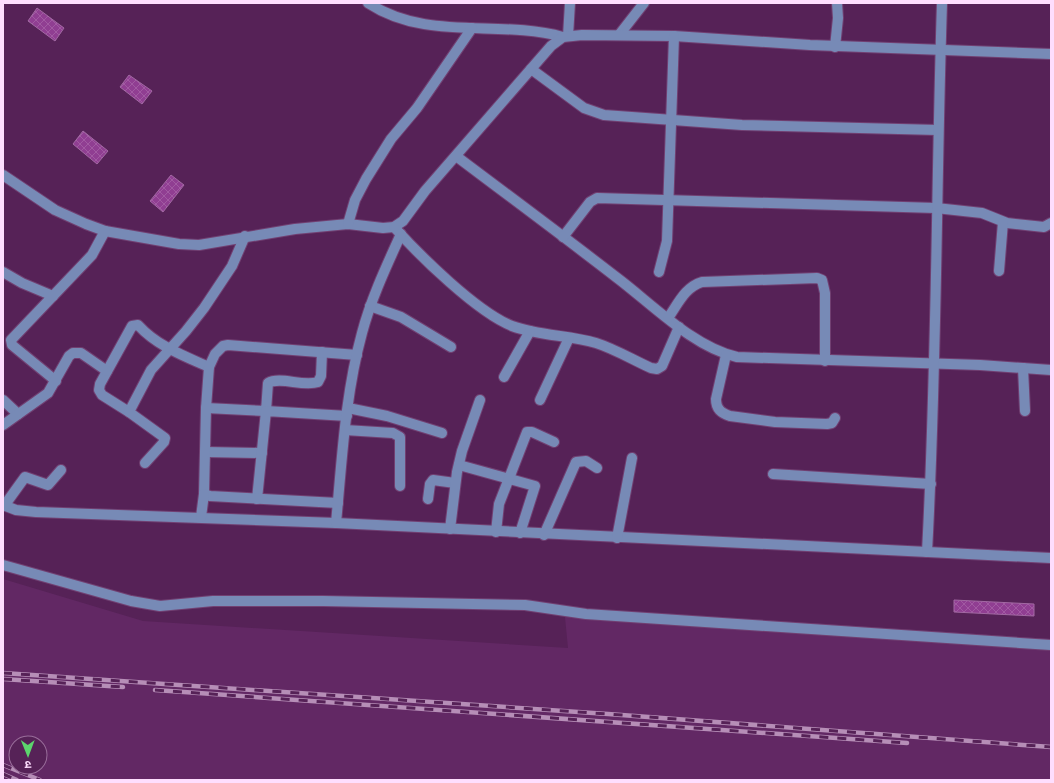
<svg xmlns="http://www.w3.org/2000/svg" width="1054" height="783" font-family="'Public Sans','Noto Sans Devanagari',sans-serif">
<defs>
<pattern id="building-cross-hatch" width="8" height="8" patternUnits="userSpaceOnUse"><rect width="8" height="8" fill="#903e92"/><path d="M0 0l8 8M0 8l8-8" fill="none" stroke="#a159a2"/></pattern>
</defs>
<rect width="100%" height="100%" fill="#562257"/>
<!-- built -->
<path fill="#622864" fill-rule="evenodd" d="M3,579L143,621L568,648L564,607L1051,639V780H3ZM16,743H40V767H16Z"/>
<!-- building -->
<g fill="url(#building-cross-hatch)" stroke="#a269a3">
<polygon points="37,8 64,28 55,41 28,21"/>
<polygon points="129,75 152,91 142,104 120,87"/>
<polygon points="83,131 108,151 97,164 73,144"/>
<polygon points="171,175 184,185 163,212 150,201"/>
<polygon points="954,600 1034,604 1034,616 954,612"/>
</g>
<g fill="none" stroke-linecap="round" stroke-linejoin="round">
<!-- minor casing -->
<g stroke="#714072" stroke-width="12">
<g id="minor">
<path d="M368,3C428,42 498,19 563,37"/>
<polyline points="619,35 644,3"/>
<polyline points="568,36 570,3"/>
<polyline points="835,47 838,18 837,3"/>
<polyline points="531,69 584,108 604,115 742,125 938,130"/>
<path d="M456,156C509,196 563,236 616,277C652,304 693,347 737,357L980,365L1051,370"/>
<polyline points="3,175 55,210 86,224 105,231 179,244 199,245 295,229 348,224 383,228 394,227 403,221 425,191 551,46 563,37 582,35 674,36 810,45 1051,54"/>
<polyline points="348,224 355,200 366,179 391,139 417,108 472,28"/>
<path d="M394,227C420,256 477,312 512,326C539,336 569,335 596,343C615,349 633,360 651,368L657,369L662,366L679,327"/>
<polyline points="563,237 590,202 597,198 936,208 982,213 1007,223 1044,227 1051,223"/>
<polyline points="999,271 1003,222"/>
<polyline points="3,272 22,283 53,296"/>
<polyline points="659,272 667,241 674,36"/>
<polyline points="370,306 401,317 451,347"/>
<path d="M668,318C678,304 685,287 702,282L817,278L822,280L825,293V361"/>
<path d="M726,355L716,399C716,409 721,413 730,416L775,422L827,424L832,423L835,418"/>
<polyline points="1023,368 1025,411"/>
<polyline points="504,377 530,331"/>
<polyline points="56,381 12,345 11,340 92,255 105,231"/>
<polyline points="3,400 18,414"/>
<polyline points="540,400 569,338"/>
<path d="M206,408L266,411L268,383C280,376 303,387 318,382L321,376L322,352"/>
<polyline points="348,408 387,416 442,433"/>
<path d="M129,412L102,395L99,390L100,384L132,326L138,325C157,346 184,356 209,367"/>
<polyline points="3,425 48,393 69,356 73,353 81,353 107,371"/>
<polyline points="345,430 393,433 400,437 400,486"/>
<polyline points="206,452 262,453"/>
<polyline points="145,463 164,442 165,438 129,412 151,370 186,331 204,308 232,266 245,236"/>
<polyline points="459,465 535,486 520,533"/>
<polyline points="773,474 931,484"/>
<polyline points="257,499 266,411 347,416"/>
<polyline points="428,499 430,484 433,480 455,483"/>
<polyline points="338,503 210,496 204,494 206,408 209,367 215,354 223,346 228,345 357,355"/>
<polyline points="3,505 16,510 36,512 336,523 1051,558"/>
<polyline points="4,506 25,477 48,485 61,470"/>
<polyline points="201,517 204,494"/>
<path d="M336,523C342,460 345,395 362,333C371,299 386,267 401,234"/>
<polyline points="450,529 457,472 462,451 480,400"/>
<polyline points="496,532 499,504 527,432 532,432 554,442"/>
<polyline points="544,535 576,462 586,461 597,468"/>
<polyline points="617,538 632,458"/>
<path d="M927,552C937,369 936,186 942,3"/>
<polyline points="3,565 131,601 160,606 213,601 323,601 525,605 586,614 1051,645"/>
</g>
</g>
<!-- minor -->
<use href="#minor" stroke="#778ab6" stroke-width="10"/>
<!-- rail casing -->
<g stroke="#b68eb7" stroke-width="4.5">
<g id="rail">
<polyline points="3,673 608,714 1051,747"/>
<polyline points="3,679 123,687"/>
<polyline points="155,690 907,743"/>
<polyline points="3,765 40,780"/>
<polyline points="3,774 17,780"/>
</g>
</g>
<!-- rail -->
<use href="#rail" stroke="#562257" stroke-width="3" stroke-dasharray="9" stroke-linecap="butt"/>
</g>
<!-- border -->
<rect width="1054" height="783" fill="none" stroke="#fedefe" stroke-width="8"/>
<!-- north arrow -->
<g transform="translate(28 755) rotate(179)"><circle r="19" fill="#562257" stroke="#996d9a"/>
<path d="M0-3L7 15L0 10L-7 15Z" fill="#5cd56d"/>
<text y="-6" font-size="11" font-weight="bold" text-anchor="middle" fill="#fedefe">उ</text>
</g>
</svg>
